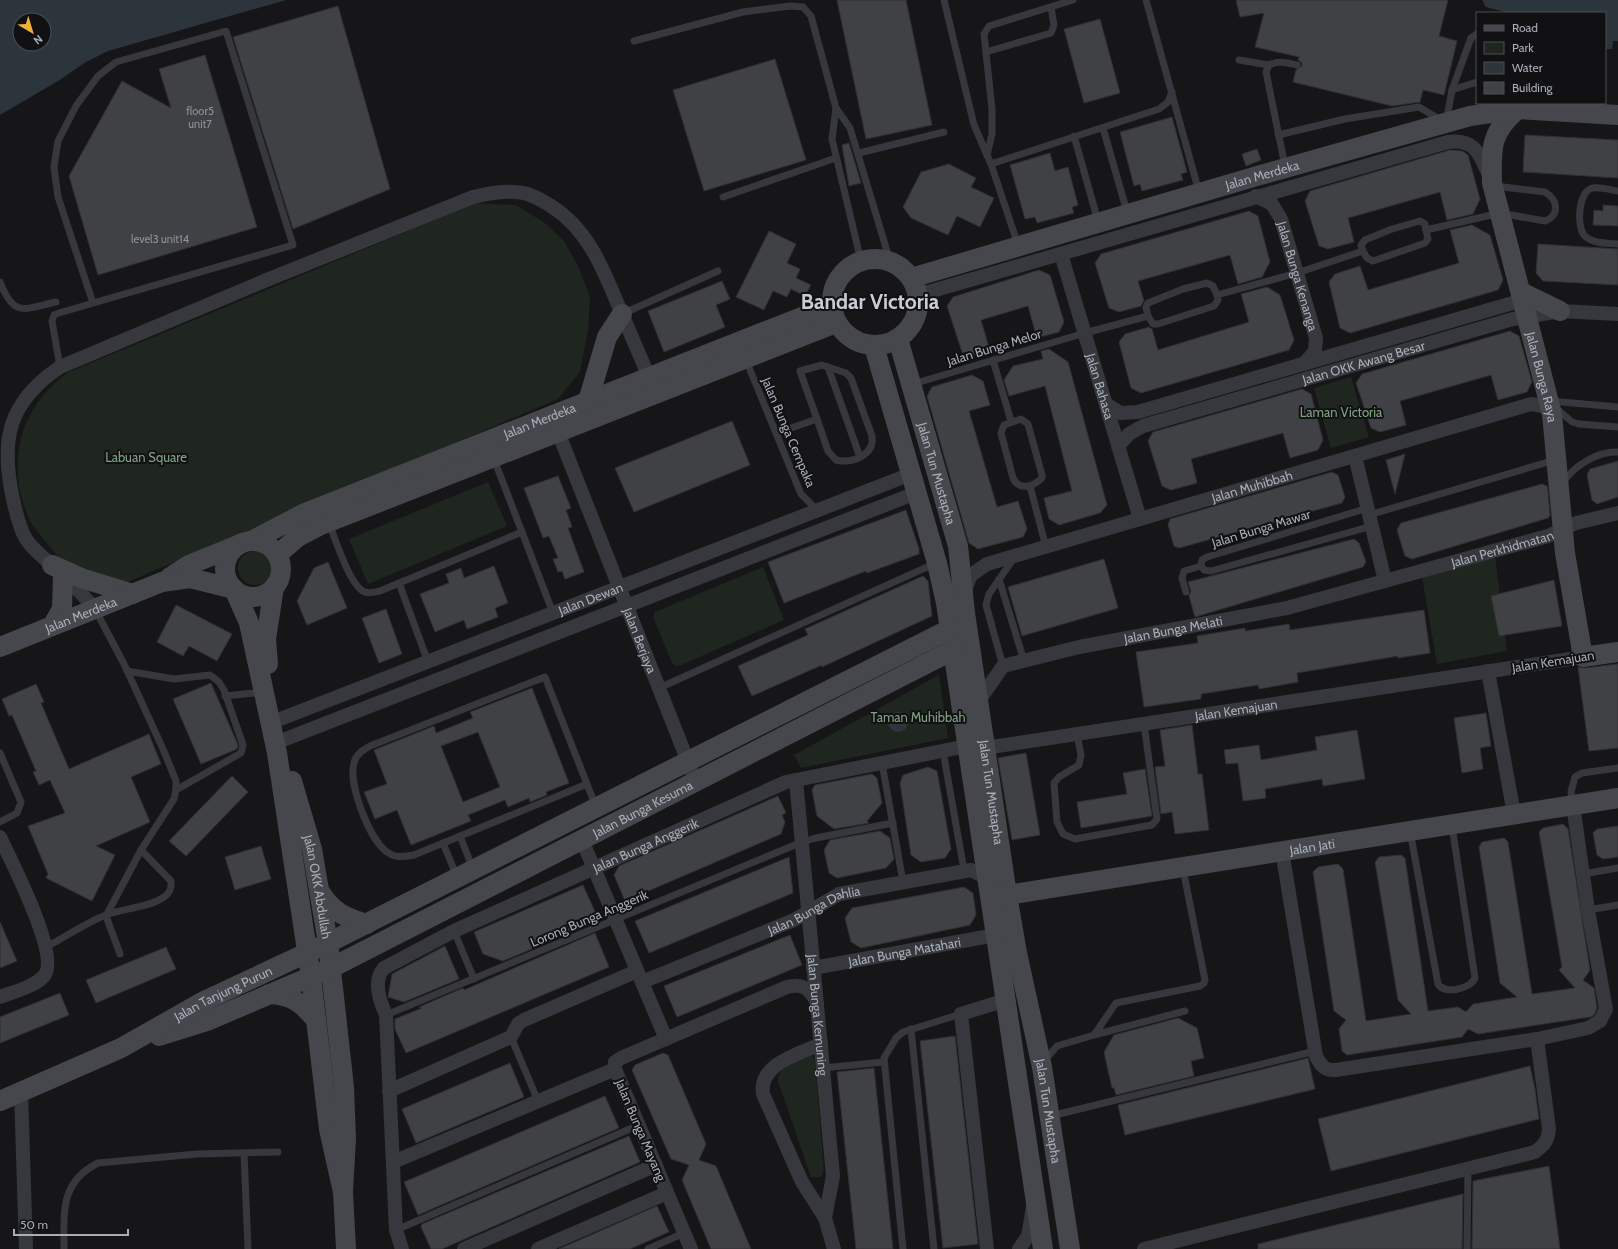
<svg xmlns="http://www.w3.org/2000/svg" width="1618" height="1249" font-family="Cabin,sans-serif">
<rect width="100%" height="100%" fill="#161618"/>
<!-- green -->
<g fill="#1e261f">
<path d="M475,203L516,205L545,223L564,241L578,266L590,297L588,331L580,372L558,399L125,583L78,581C67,567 56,554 45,541C41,535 34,528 30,521C5,466 18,409 67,373Z"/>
<polygon points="1351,377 1369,437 1331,448 1314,388"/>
<polygon points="488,482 507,526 368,584 349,539"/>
<circle cx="255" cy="568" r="17"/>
<polygon points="1495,556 1507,651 1437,664 1422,577"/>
<polygon points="763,567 784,620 681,665 676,666 672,663 653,617 655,612"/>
<polygon points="939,675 948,738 801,768 794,755"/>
<path d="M811,1055L814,1058L815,1062L824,1171L821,1177H811L778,1081C778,1065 798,1061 811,1055Z"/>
</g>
<!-- water -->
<g fill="#2c353c" fill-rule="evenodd">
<path d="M0,0H286L108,51L86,62L58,81L0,115ZM20,20H44V44H20Z"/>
<polygon points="1482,0 1618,0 1618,41 1613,41 1612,49 1605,49 1605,13 1509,13 1486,7"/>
<circle cx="898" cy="722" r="10"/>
</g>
<!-- building -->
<g fill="#404145" stroke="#303034" fill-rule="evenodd">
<polygon points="837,0 906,0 932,125 866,139"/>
<polygon points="1236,0 1448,0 1439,36 1457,41 1444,95 1423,90 1420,102 1392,106 1293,82 1296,70 1302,66 1302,63 1298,60 1299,57 1255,47 1264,13 1240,17"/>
<polygon points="338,6 390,189 293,229 233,37"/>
<polygon points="1100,19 1120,93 1084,103 1064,29"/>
<polygon points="205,55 257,227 98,275 69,176 122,81 171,108 159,69"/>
<polygon points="775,59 806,160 704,191 673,90"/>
<polygon points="1172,117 1187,172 1181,174 1183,180 1142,191 1140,184 1134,186 1120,132"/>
<polygon points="1525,135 1618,140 1618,178 1523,172"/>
<polygon points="849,143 861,183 849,186 842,145"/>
<polygon points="1257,149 1261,160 1246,166 1242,154"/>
<polygon points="1450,150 1462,151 1468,155 1480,199 1473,214 1447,220 1440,192 1348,218 1354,242 1328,249 1319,246 1305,201 1310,191"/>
<polygon points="1050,153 1055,171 1068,167 1078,205 1072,207 1074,213 1037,223 1035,217 1025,219 1010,165"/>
<polygon points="949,164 976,178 971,187 994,198 980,227 957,216 948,235 911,218 903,207 921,172"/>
<polygon points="1603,205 1618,206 1618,226 1593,225 1594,210 1603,211"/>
<polygon points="1249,211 1258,216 1270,262 1262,277 1238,284 1230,255 1138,281 1144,301 1141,306 1119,312 1109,308 1095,263 1101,254"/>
<polygon points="1472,225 1490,235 1503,280 1498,290 1350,333 1340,328 1329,282 1335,274 1360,266 1368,290 1459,263 1450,230"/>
<polygon points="769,231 796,244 787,263 800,269 796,278 811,285 805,296 791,289 787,297 773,291 764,310 736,297"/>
<polygon points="1538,244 1618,249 1618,285 1543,281 1536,273"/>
<polygon points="1039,270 1050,275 1064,322 1059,332 1029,340 1035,331 1028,306 981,320 990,351 972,356 962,352 947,306 953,297"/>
<polygon points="722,281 730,299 716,305 725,327 664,352 648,311"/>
<polygon points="1267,287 1280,295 1294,340 1289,350 1141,393 1131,388 1119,342 1125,334 1149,327 1152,329 1158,350 1249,322 1241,294"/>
<polygon points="1510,331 1519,336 1532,382 1527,392 1498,400 1491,375 1400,401 1406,425 1380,432 1371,428 1356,383 1362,374"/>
<polygon points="1049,349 1068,362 1107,505 1100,513 1059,525 1049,519 1044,498 1072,491 1045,386 1009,396 1004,380 1013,366 1043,359 1041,351"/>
<polygon points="972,375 983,381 990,405 969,411 997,507 1018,501 1027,529 1023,537 978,549 969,543 927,396 932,387"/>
<polygon points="1302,389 1311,394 1323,440 1318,450 1290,458 1283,433 1191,459 1197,483 1171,490 1162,486 1148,441 1153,432"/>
<polygon points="732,421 750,465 634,512 615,468"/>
<polygon points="1405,454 1395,494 1386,460"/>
<polygon points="1618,461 1618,497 1597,504 1592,500 1587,475 1590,469"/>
<polygon points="1332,472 1338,475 1345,497 1342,503 1179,548 1174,546 1168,525 1170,519"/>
<polygon points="558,476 571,508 566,510 572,527 568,528 584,572 565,579 562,571 558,572 553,559 558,558 549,536 543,538 524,488"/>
<polygon points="1542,484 1547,486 1548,491 1550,515 1548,518 1412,559 1405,556 1397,530 1401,523"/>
<polygon points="906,510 919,549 919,554 867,573 866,571 784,603 768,562"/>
<polygon points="1354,539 1359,543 1366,562 1363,567 1195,617 1189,596 1191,591 1188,582"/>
<polygon points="1104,559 1118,608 1022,636 1008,587"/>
<polygon points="328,562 347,608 307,625 297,601 314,568"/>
<polygon points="494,566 508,603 495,608 498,617 467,629 464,620 435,632 420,594 449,583 446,574 461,568 464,578"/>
<polygon points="923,576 928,581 932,616 822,667 822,665 752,696 738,666 808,635 805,629"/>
<polygon points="1554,580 1562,626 1499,636 1491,596"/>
<polygon points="176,605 232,634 217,661 189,646 183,656 157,642"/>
<polygon points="386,609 402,654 379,663 362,618"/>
<polygon points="1424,610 1430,653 1398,658 1398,656 1297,673 1298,682 1259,689 1258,685 1201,694 1201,699 1144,707 1136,652 1198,643 1197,636 1245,628 1245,631 1289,624 1290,630"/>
<polygon points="1618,664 1618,748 1589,751 1578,667 1585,668"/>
<polygon points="211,683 238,745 237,749 201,764 173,699"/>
<polygon points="36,684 44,702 41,703 69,769 149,734 161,764 131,777 150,822 96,846 115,855 92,901 46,878 48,874 28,826 65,813 50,780 39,785 33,772 36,771 12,715 9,716 2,699"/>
<path d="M532,688L569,783L546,792L547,795L530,802L529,798L508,807L505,800L468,815L471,821L411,845L397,810L375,819L364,792L387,784L374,750L434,726L436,733L473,718L470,712ZM478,732L500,787L463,802L441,746Z"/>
<polygon points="1486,713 1491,746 1480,748 1483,769 1462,773 1454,718"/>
<polygon points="1192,725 1198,774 1202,774 1209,830 1175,834 1172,812 1161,814 1155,767 1165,766 1160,730"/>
<polygon points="1357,730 1365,779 1323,786 1322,779 1265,789 1266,798 1243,801 1238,763 1226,764 1224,750 1259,745 1261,760 1317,750 1315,737"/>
<polygon points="1026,753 1040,835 1012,840 998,758"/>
<polygon points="928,767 937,771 951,849 945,858 921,862 911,855 900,783 903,775"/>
<polygon points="1145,769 1152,816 1081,828 1077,802 1127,794 1123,773"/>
<polygon points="872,774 877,778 882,803 867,821 869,823 834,829 817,816 812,790 815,785"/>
<polygon points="232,776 248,792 186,856 169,841"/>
<polygon points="778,796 786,813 782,815 785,822 781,834 625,901 614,875 619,866"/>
<polygon points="1563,824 1568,829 1590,970 1583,980 1594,988 1597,1008 1594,1015 1590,1017 1478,1034 1468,1029 1462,1037 1347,1055 1342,1051 1339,1029 1346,1020 1334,1011 1313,872 1318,867 1338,864 1343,869 1366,1021 1411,1014 1398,1000 1375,862 1379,857 1401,855 1405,858 1428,1011 1458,1007 1466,1012 1473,1004 1517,997 1500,983 1479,847 1482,842 1504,838 1508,842 1532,994 1575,988 1559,970 1562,967 1539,832 1543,828"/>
<polygon points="1618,826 1618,857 1603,859 1597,855 1593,833 1597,829"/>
<polygon points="880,831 890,838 894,859 886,868 837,878 829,873 824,850 830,840"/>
<polygon points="261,846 271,879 235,890 225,857"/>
<polygon points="789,857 793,893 649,953 635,921"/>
<polygon points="583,885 596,914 589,918 591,924 503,961 483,954 474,932"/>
<polygon points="964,887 973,893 976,915 970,925 861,948 851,942 845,918 852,908"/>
<polygon points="0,922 17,961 0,968"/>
<polygon points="595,933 609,967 406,1053 395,1029 395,1019 422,1008 419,1007 463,988 464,990"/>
<polygon points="790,935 802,965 677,1017 664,986"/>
<polygon points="445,946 459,979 404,1002 388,997 392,974"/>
<polygon points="166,947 176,969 96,1003 86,980"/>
<polygon points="60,993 69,1015 0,1043 0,1017"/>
<polygon points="1178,1018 1197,1028 1204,1058 1191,1061 1194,1076 1116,1095 1114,1088 1112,1088 1104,1052 1114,1035"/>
<polygon points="955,1036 978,1244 943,1248 920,1041"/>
<polygon points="663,1053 668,1055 706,1144 699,1160 716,1166 751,1249 711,1249 682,1180 689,1165 671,1159 632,1070 635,1065"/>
<polygon points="1308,1058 1315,1089 1125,1135 1118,1105"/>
<polygon points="510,1063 524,1097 416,1143 402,1109"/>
<polygon points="1530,1066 1535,1089 1539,1119 1331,1171 1318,1119"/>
<polygon points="874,1068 893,1249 856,1249 837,1072"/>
<polygon points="605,1096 619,1128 418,1215 404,1182"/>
<polygon points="629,1136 640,1162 442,1249 431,1249 421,1227 422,1224"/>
<polygon points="1549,1166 1560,1249 1472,1249 1473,1181"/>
<polygon points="1463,1194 1462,1249 1258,1249 1258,1244"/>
<polygon points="657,1206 669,1232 630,1249 559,1249"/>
</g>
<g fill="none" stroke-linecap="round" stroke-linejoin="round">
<!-- lane -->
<g stroke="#37383d" stroke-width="7">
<polyline points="944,0 974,125 991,164 1018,245"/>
<polyline points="1146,0 1199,192"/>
<polyline points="634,41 743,12 790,6 803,7 811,16 836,108 850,128 890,261"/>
<polyline points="986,52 1051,33 1054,25 1051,7"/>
<polyline points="1239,60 1269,65"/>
<polyline points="1452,90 1477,82"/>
<polyline points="836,108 832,139 861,261"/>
<polyline points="1103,128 1127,212"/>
<polyline points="1278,135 1345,119 1419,107 1446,123 1452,90 1471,38 1477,34"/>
<polyline points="1074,136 1098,221"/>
<polyline points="859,153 944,132"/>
<polyline points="987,155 992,134 992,109 984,34 989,26 1073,0"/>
<polyline points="991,164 1159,109 1168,102 1172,92"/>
<path d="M1285,166L1266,72L1269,65C1279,60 1287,63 1297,65"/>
<path d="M1618,191C1611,190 1601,187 1593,188C1578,190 1576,228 1585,236C1593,244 1608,243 1618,244"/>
<polyline points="723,197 836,158"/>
<polyline points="1363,251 1361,245 1365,240 1392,229 1420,221 1425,224 1426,230"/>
<path d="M0,282C14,318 24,309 56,302"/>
<polyline points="622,314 718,271"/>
<polyline points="1148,316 1146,307 1148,303 1183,289 1207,283 1213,286 1217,295"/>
<polyline points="746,360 801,494 817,510"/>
<polyline points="993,360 1011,421"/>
<polyline points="60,367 52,321 54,315 59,313 293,245 226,31 116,62 98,76 76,106 58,141 54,167 58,197 93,303"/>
<polyline points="828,367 860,457"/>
<path d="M913,384L1085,333L1148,316L1153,324H1158L1214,306L1218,300L1217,295L1297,273L1363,251L1367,258L1373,261L1425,243L1428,239L1426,230L1500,213L1545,221C1560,215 1558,200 1545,192L1495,186"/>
<polyline points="1550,401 1618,407"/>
<polyline points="1555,407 1572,422 1579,424 1618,427"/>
<path d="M1021,419L1028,424L1042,475V478C1033,487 1019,491 1013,478L1001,433L1004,425Z"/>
<path d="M777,433L817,419L828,451L836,460C852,464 875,455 872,436L851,378L846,373L822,365L800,371L817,419"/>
<polyline points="494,459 553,613"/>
<path d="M1563,483C1573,466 1598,451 1618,452"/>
<polyline points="1030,486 1046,547"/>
<polyline points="1368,508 1207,557 1202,560 1201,566 1204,570 1211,571 1372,526"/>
<polyline points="1369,515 1555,460"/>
<path d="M329,523C335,538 350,587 365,592C370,594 375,592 380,591L522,532"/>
<polyline points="999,579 1024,661"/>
<polyline points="399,583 428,662"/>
<polyline points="1186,592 1182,578 1184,571 1201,566"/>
<polyline points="96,611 124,664 163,749 176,781 176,790 174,799 141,850 106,916 120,954"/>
<polyline points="1003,666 986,605 989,594 1014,558"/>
<polyline points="127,671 174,679 210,675 219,682 224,690 243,745 241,753 176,790"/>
<polyline points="659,688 936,563"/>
<polyline points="225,696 262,692"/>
<polyline points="1077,734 1081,755 1079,765 1059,777 1054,783 1057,822 1063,834 1075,839 1152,825 1157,819 1144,724"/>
<polyline points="943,751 964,870"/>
<polyline points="0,753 21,802 17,813 0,822"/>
<polyline points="882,763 903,882"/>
<path d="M587,784L414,855C404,857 395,858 387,852C369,839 348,784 354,763C356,754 363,750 370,746L545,677L596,807"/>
<polyline points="1573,805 1571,792 1575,777 1582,773 1618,768"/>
<path d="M1410,831L1438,984C1444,995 1471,989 1475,978L1452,826"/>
<polyline points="460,836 473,869"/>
<polyline points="443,843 457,877"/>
<polyline points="1183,869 1205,980 1204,983 1200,986 1116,1003 1094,1035 1185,1011"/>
<polyline points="1583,874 1618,868"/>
<polyline points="1588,910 1618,905"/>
<polyline points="454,931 474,979"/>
<path d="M46,947C66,937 85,923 106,915C124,908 148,908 164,897C170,893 172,888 171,881L141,850"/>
<polyline points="386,1015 802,842 816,838 893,823"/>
<polyline points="911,1029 934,1249"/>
<polyline points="511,1037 538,1101"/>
<polyline points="1045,1060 1057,1046 1094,1035"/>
<polyline points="823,1068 884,1062"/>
<polyline points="1051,1116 1315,1051"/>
<polyline points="244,1153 248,1249"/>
<polyline points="396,1230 639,1125"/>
<path d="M64,1249C64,1212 60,1182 98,1163L197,1154L278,1152"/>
<polyline points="648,1249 684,1233"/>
<polyline points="903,1249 884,1058 896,1038 903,1032 961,1014"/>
<polyline points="1467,1249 1468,1168"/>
</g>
<!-- street -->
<g stroke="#37383d" stroke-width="14">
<path id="s1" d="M1256,196L1272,204L1281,219L1316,338L1315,351L1304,364"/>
<path id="s2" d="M1061,254L1140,519"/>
<path d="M918,295L1448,142C1476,138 1480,156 1490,177"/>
<polyline points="1106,404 1120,413 1138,412 1523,300"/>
<path id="s3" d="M558,432L696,782"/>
<path id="s4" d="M1118,446L1129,434L1143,426L1513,319L1560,311L1618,314"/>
<polyline points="1355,456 1385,581"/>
<path id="s5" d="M964,592L971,575L987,564L1531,404L1543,406L1552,414"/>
<path d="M95,609C82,593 67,579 52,565C43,557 33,550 26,539C19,528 16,512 13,499C0,440 8,402 60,367L269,279L473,197C486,194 500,191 515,192C528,192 540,199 551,206C588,229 603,269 619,307C629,330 639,354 649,377"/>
<polyline points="1488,671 1514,814"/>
<path id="s6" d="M978,702L1003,666L1079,647L1287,608L1548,536L1576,523L1618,513"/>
<path id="s7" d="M270,723L911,474"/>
<polyline points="283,740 916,493"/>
<path id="s8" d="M985,748L1583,657"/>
<path id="s9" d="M796,780L833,1176L825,1218L834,1249"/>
<path d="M0,837C11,861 61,956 44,976C34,987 13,992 0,997"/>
<polyline points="582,840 666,1039"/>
<path d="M1282,851L1316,1056C1321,1066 1325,1071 1336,1070L1537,1039L1588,1028L1600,1021L1606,1009L1588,910L1573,805"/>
<path id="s10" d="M813,968L996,935"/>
<path id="s11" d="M642,982L794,920L839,894L971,870L983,876L988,884"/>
<path d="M821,1044C799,1054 758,1064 763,1094L802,1182L825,1218"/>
<polyline points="389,1091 511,1037 518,1024 524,1020 637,971"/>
<polyline points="21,1092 26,1249"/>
<polyline points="393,1162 615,1069"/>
<path id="s12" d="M402,1249L396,1230L386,1015C380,1002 372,981 384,968L454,931L786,782L967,746"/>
<polyline points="464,1249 656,1165"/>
<polyline points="538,1249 667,1193"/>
<path d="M691,1249L615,1069V1062L621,1058L787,987C802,983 809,988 816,1001"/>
<polyline points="987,1249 961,1014 1006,1000"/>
<polyline points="1019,1249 1028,1236 1033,1207"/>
<path d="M1144,1249L1535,1152C1544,1145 1548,1141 1549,1129L1537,1039"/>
</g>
<!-- secondary -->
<g stroke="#45474d" stroke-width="20">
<path id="s13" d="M1518,109C1490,132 1491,149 1492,183L1552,414L1565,553L1583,657L1618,652"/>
<circle cx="875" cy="302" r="43"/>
<path id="s14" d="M911,278L1257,176L1470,116L1518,109L1618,115"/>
<polyline points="1521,292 1560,311"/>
<path id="s15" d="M898,339L958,546L965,613L1007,895L1017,953L1042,1067L1070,1249"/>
<polyline points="874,346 937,563 946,603 1043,1249"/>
<polyline points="588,401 607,337 622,314"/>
<path id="s16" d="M251,541L305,513L832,305"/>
<circle cx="253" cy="569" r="28"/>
<polyline points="277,555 298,537 321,525 836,323"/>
<polyline points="52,565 81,578 133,594"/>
<polyline points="169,578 189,565 238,545"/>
<polyline points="53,625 62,609 63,575"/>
<path id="s17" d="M0,647L162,582L190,578L234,589L249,623L277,753L311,977L329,1129L343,1192"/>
<polyline points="268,664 266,639 274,587"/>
<path id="s18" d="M292,781L312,849L328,943L344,1087L346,1139L343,1192L346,1249"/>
<path d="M320,892C332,912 346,918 367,924"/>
<path id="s19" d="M1007,895L1618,798"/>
<path d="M269,994C292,995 302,1003 316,1020"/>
<path id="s20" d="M159,1036L207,1021L331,968L953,650"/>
<path id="s21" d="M0,1101L121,1048L204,1001L328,943L950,629"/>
</g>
</g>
<g text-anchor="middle" stroke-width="4" stroke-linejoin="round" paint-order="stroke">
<!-- number labels -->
<g font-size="11" fill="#8e929b">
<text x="200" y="115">floor5<tspan x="200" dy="13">unit7</tspan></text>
<text x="160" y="243">level3 unit14</text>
</g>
<!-- street labels -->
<g font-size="13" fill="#a8adb8" stroke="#111113">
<text dy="5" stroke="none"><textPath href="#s14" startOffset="366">Jalan Merdeka</textPath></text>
<text dy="5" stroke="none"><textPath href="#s1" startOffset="95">Jalan Bunga Kenanga</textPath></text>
<text transform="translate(994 347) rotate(-17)" y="5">Jalan Bunga Melor</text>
<text dy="5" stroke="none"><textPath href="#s4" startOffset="262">Jalan OKK Awang Besar</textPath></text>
<text dy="5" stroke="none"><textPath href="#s13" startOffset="283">Jalan Bunga Raya</textPath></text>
<text dy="5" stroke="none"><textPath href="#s2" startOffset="138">Jalan Bahasa</textPath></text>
<text dy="5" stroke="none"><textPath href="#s16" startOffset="313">Jalan Merdeka</textPath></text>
<text transform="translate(789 432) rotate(67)" y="5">Jalan Bunga Cempaka</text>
<text dy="5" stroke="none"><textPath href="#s15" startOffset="140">Jalan Tun Mustapha</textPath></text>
<text dy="5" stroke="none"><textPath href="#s5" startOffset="314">Jalan Muhibbah</textPath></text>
<text transform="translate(1261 528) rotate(-17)" y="5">Jalan Bunga Mawar</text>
<text dy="5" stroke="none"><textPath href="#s6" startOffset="557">Jalan Perkhidmatan</textPath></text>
<text dy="5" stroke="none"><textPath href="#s7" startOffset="344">Jalan Dewan</textPath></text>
<text dy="5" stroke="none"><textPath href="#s17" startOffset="87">Jalan Merdeka</textPath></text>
<text dy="5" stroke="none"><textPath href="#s6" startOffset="218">Jalan Bunga Melati</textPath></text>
<text dy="5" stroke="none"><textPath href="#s3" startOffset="224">Jalan Berjaya</textPath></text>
<text transform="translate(1553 661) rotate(-9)" y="5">Jalan Kemajuan</text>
<text dy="5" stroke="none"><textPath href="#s8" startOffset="254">Jalan Kemajuan</textPath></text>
<text dy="5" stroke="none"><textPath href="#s15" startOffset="464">Jalan Tun Mustapha</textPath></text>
<text dy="5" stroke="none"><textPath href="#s20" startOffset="535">Jalan Bunga Kesuma</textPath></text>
<text dy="5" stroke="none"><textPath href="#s12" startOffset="574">Jalan Bunga Anggerik</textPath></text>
<text dy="5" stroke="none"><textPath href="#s19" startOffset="309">Jalan Jati</textPath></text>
<text dy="5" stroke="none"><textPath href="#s18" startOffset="109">Jalan OKK Abdullah</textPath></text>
<text dy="5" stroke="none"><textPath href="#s11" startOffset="187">Jalan Bunga Dahlia</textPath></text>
<text transform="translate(589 918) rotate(-23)" y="5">Lorong Bunga Anggerik</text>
<text dy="5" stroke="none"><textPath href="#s10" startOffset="93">Jalan Bunga Matahari</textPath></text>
<text dy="5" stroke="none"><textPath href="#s21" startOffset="248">Jalan Tanjung Purun</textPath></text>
<text dy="5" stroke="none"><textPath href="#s9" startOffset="236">Jalan Bunga Kemuning</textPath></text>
<text dy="5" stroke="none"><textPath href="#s15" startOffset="788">Jalan Tun Mustapha</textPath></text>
<text transform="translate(641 1130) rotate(67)" y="5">Jalan Bunga Mayang</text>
</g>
<!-- park labels -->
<g font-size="13" fill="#7fa381" stroke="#111113">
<text x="1341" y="417">Laman Victoria</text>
<text x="146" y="462">Labuan Square</text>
<text x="918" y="722">Taman Muhibbah</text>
</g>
<!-- town labels -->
<g font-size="21" font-weight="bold" fill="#c9ccd4" stroke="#111113">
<text x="870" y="309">Bandar Victoria</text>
</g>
</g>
<!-- legend -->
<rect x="1476" y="12" width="130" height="92" fill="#111113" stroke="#4d4f55"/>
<rect x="1484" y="25" width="20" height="6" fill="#45474d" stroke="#4d4f55"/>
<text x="1512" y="32" font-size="12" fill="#a8adb8">Road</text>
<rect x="1484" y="42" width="20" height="12" fill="#1e261f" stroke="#4d4f55"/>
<text x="1512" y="52" font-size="12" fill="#a8adb8">Park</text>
<rect x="1484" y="62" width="20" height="12" fill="#2c353c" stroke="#4d4f55"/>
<text x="1512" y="72" font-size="12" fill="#a8adb8">Water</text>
<rect x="1484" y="82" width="20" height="12" fill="#404145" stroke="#4d4f55"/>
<text x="1512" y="92" font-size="12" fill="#a8adb8">Building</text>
<!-- north arrow -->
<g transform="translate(32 32) rotate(142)"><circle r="19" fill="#111113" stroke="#4d4f55"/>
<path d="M0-3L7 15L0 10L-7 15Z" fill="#f2b134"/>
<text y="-6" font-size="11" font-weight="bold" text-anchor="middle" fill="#a8adb8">N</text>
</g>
<!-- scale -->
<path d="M14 1229v6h114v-6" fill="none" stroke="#a8adb8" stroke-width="2"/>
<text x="20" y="1229" font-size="12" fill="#a8adb8" stroke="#111113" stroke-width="3" paint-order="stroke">50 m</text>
</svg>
